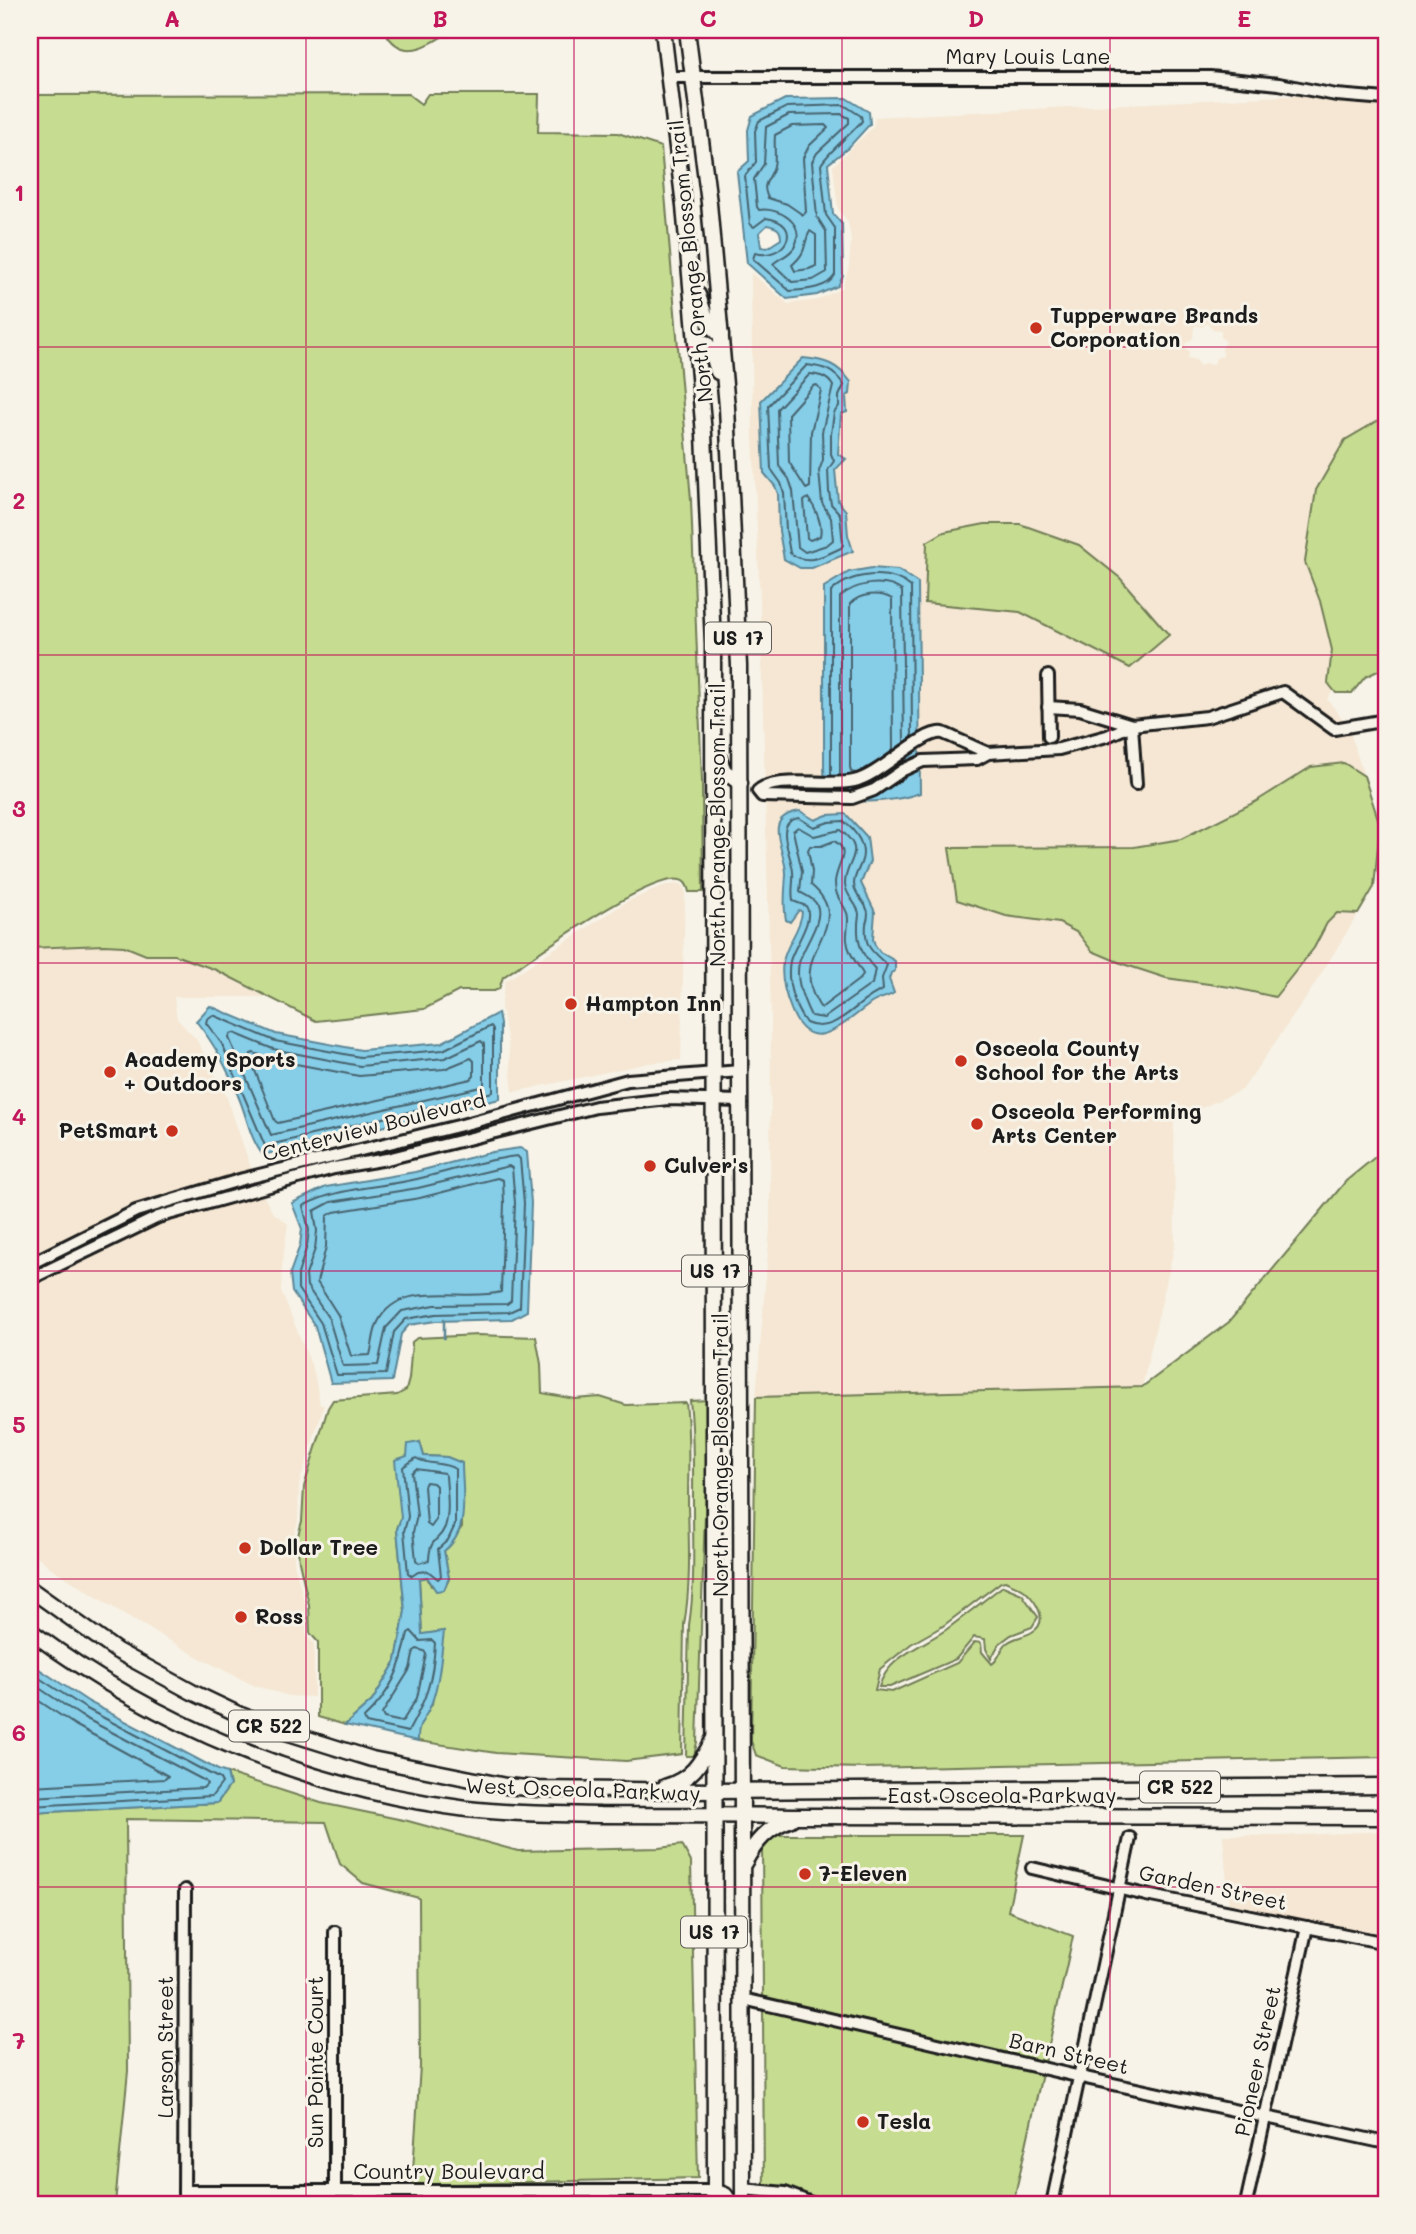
<svg xmlns="http://www.w3.org/2000/svg" width="1416" height="2234" font-family="Mali,sans-serif">
<rect width="100%" height="100%" fill="#f7f3e8"/>
<filter id="ink" filterUnits="userSpaceOnUse"><feTurbulence type="fractalNoise" baseFrequency=".0143" numOctaves="2"/><feDisplacementMap in="SourceGraphic" scale="14" xChannelSelector="R" yChannelSelector="G"/><feConvolveMatrix kernelMatrix="1 2 1 2 8 2 1 2 1" color-interpolation-filters="sRGB"/></filter>
<g filter="url(#ink)">
<!-- built -->
<g fill="#f5e7d3" fill-rule="evenodd">
<path d="M1305,95L1335,101L1386,104V416L1316,490L1305,562L1320,601L1332,650L1328,683L1334,689L1327,699L1348,726L1364,776L1344,763L1216,820L1181,839L1134,847L950,848L1006,916L1059,923L1078,933L1092,951L1123,964L1166,978L1275,997L1314,948L1327,922L1337,913L1358,914L1308,995L1242,1090L1174,1120L1175,1244L1142,1387L756,1397L770,1228L771,1014L760,600L753,438L751,273L788,304L817,300L842,288L849,267L851,241L848,222L838,209L833,166L873,127L875,117ZM1207,323L1213,329L1221,330V337L1226,342L1222,349L1223,356L1216,358L1214,364L1210,365L1206,363L1200,366L1196,360L1188,358L1189,351L1185,348V344L1193,338L1194,327L1197,325L1202,327ZM782,381L846,396L847,412L841,414L838,435V454L842,465L835,470L838,501L846,511L848,535L779,531L778,494L761,401ZM985,524L1130,668L1020,612L944,532ZM807,813L815,820L827,815L870,861L861,883L863,891L871,901L873,939L880,952L895,961L889,979L891,986V996L876,1000L839,1028L788,1000L783,991L782,963L802,911L799,909L790,922L785,916L786,905L783,884L786,873L778,838Z"/>
<polygon points="681,884 685,891 681,1060 649,1063 513,1092 508,1042 501,1007 505,981 628,901 667,885"/>
<polygon points="104,945 124,946 146,955 175,955 216,970 266,997 174,997 177,1019 196,1039 226,1095 252,1171 137,1204 30,1258 30,948"/>
<polygon points="263,1194 272,1212 288,1224 282,1265 281,1291 314,1372 320,1405 324,1405 299,1485 298,1521 293,1539 294,1563 305,1605 306,1635 314,1644 314,1697 289,1696 255,1686 198,1657 114,1608 50,1567 30,1550 30,1285 160,1223"/>
<polygon points="1386,1831 1386,1937 1229,1906 1223,1835 1281,1836"/>
</g>
<!-- green -->
<g fill="#c6dc91" stroke="#717c56" stroke-width="2" fill-rule="evenodd">
<path d="M384,30H452C428,46 402,64 384,30Z"/>
<path d="M408,94L421,104L428,94H539L538,132L618,133L661,147L691,500L702,781L703,892H689C688,887 686,881 680,880C649,873 534,957 503,977L499,989L494,991H459L424,1009L316,1021L216,970L175,955H146L124,946L104,945L30,948V95Z"/>
<polygon points="1386,416 1386,667 1365,677 1352,693 1336,693 1328,683 1332,650 1320,601 1305,562 1316,490 1345,440"/>
<polygon points="985,524 1020,524 1079,545 1120,578 1169,635 1130,668 1020,612 925,603 927,542 944,532"/>
<polygon points="1344,763 1364,776 1380,825 1374,887 1358,914 1337,913 1327,923 1314,948 1275,997 1230,987 1166,978 1123,964 1092,951 1078,933 1059,923 1006,916 957,900 949,848 1134,847 1181,839 1255,802 1311,767"/>
<path d="M1386,1148V1757L863,1768L785,1766L756,1755L751,1741L756,1397L1142,1387L1229,1322L1346,1181ZM1005,1581C1011,1584 1020,1587 1025,1591C1036,1601 1050,1622 1032,1632C1024,1637 1015,1637 1007,1643C1000,1649 1000,1659 992,1664L982,1652L981,1643L975,1642L957,1663L892,1692L875,1690L880,1669L911,1644L943,1626L1001,1582Z"/>
<path d="M478,1335L536,1337L541,1364L542,1393L575,1399L600,1397L626,1405L686,1403C690,1437 688,1471 688,1506C689,1545 691,1585 684,1625L682,1754L626,1761L496,1753L418,1741L417,1727L432,1704L443,1631L422,1635L419,1579L427,1577L431,1586L444,1589L449,1579L444,1551L462,1527L461,1463L447,1457L424,1456L420,1442L407,1456L401,1518L397,1529L405,1611L396,1661L372,1701L345,1725L318,1717V1642L310,1633L309,1605L299,1561L297,1539L302,1521L304,1487L328,1408L333,1400L397,1395L406,1390L409,1379L412,1342L417,1338Z"/>
<path d="M709,1400L697,1742L694,1756H686L689,1625C695,1586 693,1545 693,1505C693,1470 694,1436 690,1401Z"/>
<path d="M1003,1586L1022,1594L1038,1617L1032,1627L1011,1635L999,1644L991,1659L986,1649L985,1639L974,1637L956,1659L890,1687H879C888,1656 923,1646 947,1629C966,1615 984,1600 1003,1586Z"/>
<polygon points="227,1773 321,1803 408,1821 518,1851 659,1848 682,1845 691,1862 698,2178 412,2185 420,2066 419,1898 363,1883 340,1864 326,1822 126,1819 128,2071 115,2204 30,2204 30,1813 217,1803 230,1785"/>
<polygon points="781,1835 1024,1835 1008,1911 1073,1936 1045,2063 763,1997 762,1843 769,1836"/>
<polygon points="763,2009 1042,2074 1013,2204 764,2204"/>
<polygon points="438,2196 438,2204 359,2204 358,2197"/>
</g>
<!-- water -->
<g fill="#86cde8" stroke="#5c8696" stroke-width="2" fill-rule="evenodd">
<path d="M846,98L869,112L870,124L848,148L828,164L833,214L842,224L843,276L838,286L817,295L787,299L747,263L737,172L749,161L748,130L752,116L785,99ZM767,225C777,227 781,229 781,239L767,248L761,247L759,233Z"/>
<path d="M803,358C826,360 837,364 851,382L850,394L846,396L847,412L841,414L838,454L846,459L835,470L838,501L846,511L848,535L853,551L812,568H800L784,559L779,531L778,494L775,486L764,473L761,401Z"/>
<path d="M872,568L898,570L918,583L920,793C900,800 864,805 843,798C837,796 830,789 825,785L824,768V587L849,572Z"/>
<path d="M800,811L815,820L827,815L846,814L867,837L870,861L861,883L875,912L873,939L875,945L880,952L895,961V971L891,973L889,979L894,993C887,998 878,998 870,1004C843,1024 810,1059 791,1009C785,994 780,978 783,962C786,944 801,929 802,912L799,910L790,922L786,920C783,905 785,889 786,875C787,851 759,817 800,811Z"/>
<path d="M210,1006L276,1034L361,1050L441,1043L498,1013L500,1024V1099L263,1155C250,1139 247,1117 239,1098C227,1068 216,1046 196,1021Z"/>
<polygon points="520,1148 527,1152 531,1203 527,1311 512,1319 436,1321 409,1325 401,1334 392,1381 331,1383 315,1326 292,1292 290,1273 300,1245 302,1229 292,1203 326,1187 415,1172 492,1152"/>
<path d="M420,1442L424,1456L447,1457L462,1463C462,1492 471,1531 444,1551L449,1578L444,1590L436,1591L427,1577L419,1579L422,1634L444,1631C441,1655 440,1679 432,1702C427,1718 417,1722 418,1741L345,1725L372,1701L396,1661L405,1611L397,1529L401,1518L395,1460L407,1456L408,1444Z"/>
<polygon points="30,1663 89,1702 218,1770 227,1773 230,1785 217,1803 30,1813"/>
</g>
<g fill="none" stroke-linecap="round" stroke-linejoin="round">
<!-- shore -->
<g stroke="#46636e" stroke-width="2">
<path d="M844,105L861,116L862,121C853,132 825,155 821,165L826,215L835,228V275C828,289 804,290 790,291L753,259L755,253C786,261 805,223 766,218L754,227L750,224L745,176L756,162L755,131L759,121L787,107Z"/>
<path d="M841,114L849,118V123L817,153L812,162L817,217L826,231L827,272L813,280L792,282L773,264C779,258 791,255 795,246C806,223 779,207 759,210L757,207L754,179L764,164L766,127L789,115Z"/>
<path d="M792,126L825,125L828,128L809,146L803,158L806,212L803,215L787,204L768,198C760,181 771,181 774,166C776,156 774,145 775,135Z"/>
<path d="M810,231L816,235V266L809,269L795,271L792,265C809,250 802,245 810,231Z"/>
<path d="M807,365C824,367 834,370 844,385L839,396V406L834,413L831,434V454L834,461L828,470L829,492L831,504L840,514L843,545L841,548C823,556 808,566 790,553L786,530L784,493L781,483L771,469L768,406Z"/>
<path d="M810,374C820,375 828,377 833,386L822,432L823,460L819,471L822,503L831,518L833,540L827,545L805,552L798,547L793,491L789,479L779,466L777,409Z"/>
<polygon points="817,385 821,390 811,432 810,487 806,489 789,462 788,414 813,386"/>
<path d="M808,498C815,507 823,524 820,536L810,540L807,538L804,501Z"/>
<path d="M856,773L851,772L850,767V604C860,593 880,592 892,599L893,750"/>
<path d="M831,776V592C850,573 889,568 911,587L912,737"/>
<path d="M840,776V597C855,583 885,578 902,591L904,743"/>
<path d="M799,818L814,827L829,822L843,821C855,830 868,846 861,863C859,869 854,876 854,884C854,896 867,902 868,913C868,916 867,921 866,924C864,948 872,951 887,965L882,978L883,990C857,999 836,1037 806,1023C794,1008 786,981 790,961C794,946 815,919 806,906L793,901C791,889 794,883 793,872C792,855 772,822 799,818Z"/>
<path d="M798,827L814,836L840,830C869,852 845,860 845,884C846,897 858,904 859,914C859,917 858,921 858,924C857,944 862,955 875,969L872,984L824,1018L811,1016C803,1000 795,980 799,963C803,946 824,921 817,905C814,898 806,896 800,892L802,871L793,831Z"/>
<path d="M834,841C853,850 835,867 835,883C835,898 843,902 847,913C850,920 846,932 847,940C848,953 857,963 863,974L861,978L821,1008C817,1004 816,999 813,994C795,947 856,923 811,885L812,871L808,850L810,846H821Z"/>
<polygon points="213,1015 275,1041 360,1057 443,1050 491,1026 493,1029 493,1092 265,1146 222,1044 206,1023 207,1019"/>
<polygon points="234,1033 273,1049 360,1066 445,1058 481,1041 484,1044 484,1085 481,1087 271,1135 229,1038 230,1034"/>
<polygon points="254,1053 270,1059 359,1076 444,1069 471,1058 474,1061 474,1076 471,1079 278,1123 275,1121 250,1058 251,1054"/>
<path d="M517,1156L520,1159L524,1203L520,1307L509,1312L436,1314L406,1319L394,1332L386,1374L337,1375L321,1323L298,1289V1274L307,1246L309,1230L303,1206C338,1187 378,1188 417,1179C451,1171 483,1160 517,1156Z"/>
<polygon points="509,1166 512,1168 515,1203 511,1301 507,1304 435,1305 402,1311 386,1328 378,1365 343,1366 329,1319 307,1286 306,1275 315,1249 317,1231 314,1211 331,1202 418,1188"/>
<path d="M497,1178L503,1180L504,1203L501,1292C463,1302 400,1278 378,1322C373,1332 373,1344 370,1355L351,1356L338,1315L317,1282L326,1247L327,1216L334,1212L420,1198Z"/>
<path d="M416,1458C428,1466 443,1461 455,1469V1525L448,1540L438,1549L441,1576L438,1579L428,1571L418,1572L412,1576L408,1573L404,1531L408,1517L403,1467Z"/>
<path d="M416,1469L444,1473L446,1476C447,1491 450,1512 445,1527C438,1544 430,1536 429,1560L419,1563L416,1560L413,1532L417,1516L412,1473Z"/>
<polygon points="426,1482 433,1483 436,1486 436,1520 431,1527 427,1524 424,1486"/>
<path d="M411,1631L420,1641L432,1640L435,1643C433,1682 426,1699 408,1732L366,1723L364,1718C391,1693 401,1668 408,1633Z"/>
<polygon points="417,1649 424,1651 426,1654 417,1698 402,1722 384,1718 382,1714 410,1669 414,1651"/>
<polyline points="30,1672 85,1708 220,1779 222,1783 212,1796 30,1806"/>
<polyline points="30,1682 81,1716 205,1781 207,1784 203,1788 30,1797"/>
<polyline points="30,1695 75,1725 168,1776 165,1779 30,1786"/>
</g>
<!-- stream -->
<polyline stroke="#5c8696" stroke-width="2.5" points="444,1319 444,1338"/>
<!-- minor casing -->
<g stroke="#1c1c1c" stroke-width="16">
<g id="minor">
<polyline points="668,77 1210,77 1279,84 1336,95 1386,99"/>
<polyline points="1048,676 1049,737"/>
<polyline points="1048,707 1080,709 1132,725 1136,784"/>
<path d="M988,753C983,751 946,734 943,733C922,730 881,775 854,781C829,787 775,775 758,791L762,796L852,798L874,790L903,770L923,761L977,759L988,753L1059,749L1107,736L1132,725L1207,717L1283,692L1334,729L1386,720"/>
<polyline points="30,1264 136,1211 243,1179 458,1126 628,1080 740,1071"/>
<polyline points="30,1279 158,1217 334,1168 387,1159 596,1107 668,1099 740,1101"/>
<polyline points="1032,1868 1146,1895 1386,1943"/>
<polyline points="335,1932 335,2191"/>
<polyline points="743,1999 1081,2077 1386,2143"/>
<polyline points="743,2189 785,2193 814,2204"/>
<polyline points="184,2191 714,2191"/>
<polyline points="184,2204 185,1890"/>
<polyline points="1052,2204 1130,1838"/>
<polyline points="1246,2204 1307,1927"/>
</g>
</g>
<!-- major casing -->
<g stroke="#1c1c1c" stroke-width="19">
<g id="major">
<polyline points="663,30 684,206 704,434 713,644 715,2204"/>
<polyline points="687,30 709,203 727,407 739,666 743,2204"/>
<path d="M698,295C703,311 707,325 721,335"/>
<polyline points="697,343 706,343 712,351 718,372"/>
<polyline points="717,754 724,771 740,783"/>
<polyline points="30,1589 117,1651 192,1692 236,1713 276,1729 372,1759 506,1786 538,1789 714,1791 1386,1786"/>
<path d="M30,1631C159,1726 307,1789 467,1809C511,1814 555,1814 600,1815C668,1815 736,1815 803,1816C998,1818 1192,1817 1386,1817"/>
<path d="M665,1787C691,1780 701,1763 713,1740"/>
<path d="M744,1863C756,1841 767,1828 791,1819"/>
<polyline points="714,2191 725,2195 731,2204"/>
</g>
</g>
<!-- minor -->
<use href="#minor" stroke="#f7f3e8" stroke-width="10"/>
<!-- major -->
<use href="#major" stroke="#f7f3e8" stroke-width="14"/>
</g>
</g>
<!-- grid -->
<path fill="none" stroke="#c2185b" stroke-width="2" stroke-opacity="0.55" d="M306,30V2204M574,30V2204M842,30V2204M1110,30V2204M30,347H1386M30,655H1386M30,963H1386M30,1271H1386M30,1579H1386M30,1887H1386"/>
<!-- markers -->
<g fill="#c8321e" stroke="#f7f3e8" stroke-width="2.5">
<circle cx="1036" cy="328" r="7"/>
<circle cx="571" cy="1004" r="7"/>
<circle cx="961" cy="1061" r="7"/>
<circle cx="110" cy="1072" r="7"/>
<circle cx="977" cy="1124" r="7"/>
<circle cx="172" cy="1131" r="7"/>
<circle cx="650" cy="1166" r="7"/>
<circle cx="245" cy="1548" r="7"/>
<circle cx="241" cy="1617" r="7"/>
<circle cx="805" cy="1874" r="7"/>
<circle cx="863" cy="2122" r="7"/>
</g>
<g text-anchor="middle" stroke-width="6" stroke-linejoin="round" paint-order="stroke">
<!-- shield labels -->
<g fill="#f7f3e8" stroke="#5e5c59" stroke-width="2">
<rect x="705" y="622.5" width="66" height="31" rx="5"/>
<rect x="682" y="1255.5" width="66" height="31" rx="5"/>
<rect x="229" y="1710.5" width="80" height="31" rx="5"/>
<rect x="1140" y="1771.5" width="80" height="31" rx="5"/>
<rect x="681" y="1916.5" width="66" height="31" rx="5"/>
</g>
<g font-size="19" font-weight="bold" fill="#1c1c1c">
<text x="738" y="645">US 17</text>
<text x="715" y="1278">US 17</text>
<text x="269" y="1733">CR 522</text>
<text x="1180" y="1794">CR 522</text>
<text x="714" y="1939">US 17</text>
</g>
<!-- street labels -->
<g font-size="21" fill="#1c1c1c" stroke="#f7f3e8">
<text x="1028" y="64">Mary Louis Lane</text>
<text transform="translate(691 261) rotate(-96)" y="7">North Orange Blossom Trail</text>
<text transform="translate(718 825) rotate(-90)" y="7">North Orange Blossom Trail</text>
<text transform="translate(374 1127) rotate(-14)" y="7">Centerview Boulevard</text>
<text transform="translate(721 1455) rotate(-90)" y="7">North Orange Blossom Trail</text>
<text transform="translate(583 1790) rotate(2)" y="7">West Osceola Parkway</text>
<text x="1002" y="1803">East Osceola Parkway</text>
<text transform="translate(1213 1888) rotate(12)" y="7">Garden Street</text>
<text transform="translate(166 2047) rotate(-90)" y="7">Larson Street</text>
<text transform="translate(1069 2054) rotate(13)" y="7">Barn Street</text>
<text transform="translate(1258 2061) rotate(-78)" y="7">Pioneer Street</text>
<text transform="translate(316 2062) rotate(-90)" y="7">Sun Pointe Court</text>
<text x="449" y="2179">Country Boulevard</text>
</g>
<!-- poi labels -->
<g font-size="21" font-weight="bold" fill="#1c1c1c" stroke="#f7f3e8" text-anchor="start">
<text x="1050" y="323">Tupperware Brands<tspan x="1050" dy="24">Corporation</tspan></text>
<text x="585" y="1011">Hampton Inn</text>
<text x="975" y="1056">Osceola County<tspan x="975" dy="24">School for the Arts</tspan></text>
<text x="124" y="1067">Academy Sports<tspan x="124" dy="24">+ Outdoors</tspan></text>
<text x="991" y="1119">Osceola Performing<tspan x="991" dy="24">Arts Center</tspan></text>
<text x="158" y="1138" text-anchor="end">PetSmart</text>
<text x="664" y="1173">Culver's</text>
<text x="259" y="1555">Dollar Tree</text>
<text x="255" y="1624">Ross</text>
<text x="819" y="1881">7-Eleven</text>
<text x="877" y="2129">Tesla</text>
</g>
</g>
<!-- margin -->
<rect width="1416" height="2234" fill="none" stroke="#f7f3e8" stroke-width="77"/>
<rect x="38" y="38" width="1340" height="2158" fill="none" stroke="#c2185b" stroke-width="2.5"/>
<g font-size="23" text-anchor="middle" font-weight="bold" fill="#c2185b">
<text x="172" y="27">A</text>
<text x="440" y="27">B</text>
<text x="708" y="27">C</text>
<text x="976" y="27">D</text>
<text x="1244" y="27">E</text>
<text x="19" y="201">1</text>
<text x="19" y="509">2</text>
<text x="19" y="817">3</text>
<text x="19" y="1125">4</text>
<text x="19" y="1433">5</text>
<text x="19" y="1741">6</text>
<text x="19" y="2049">7</text>
</g>
</svg>
